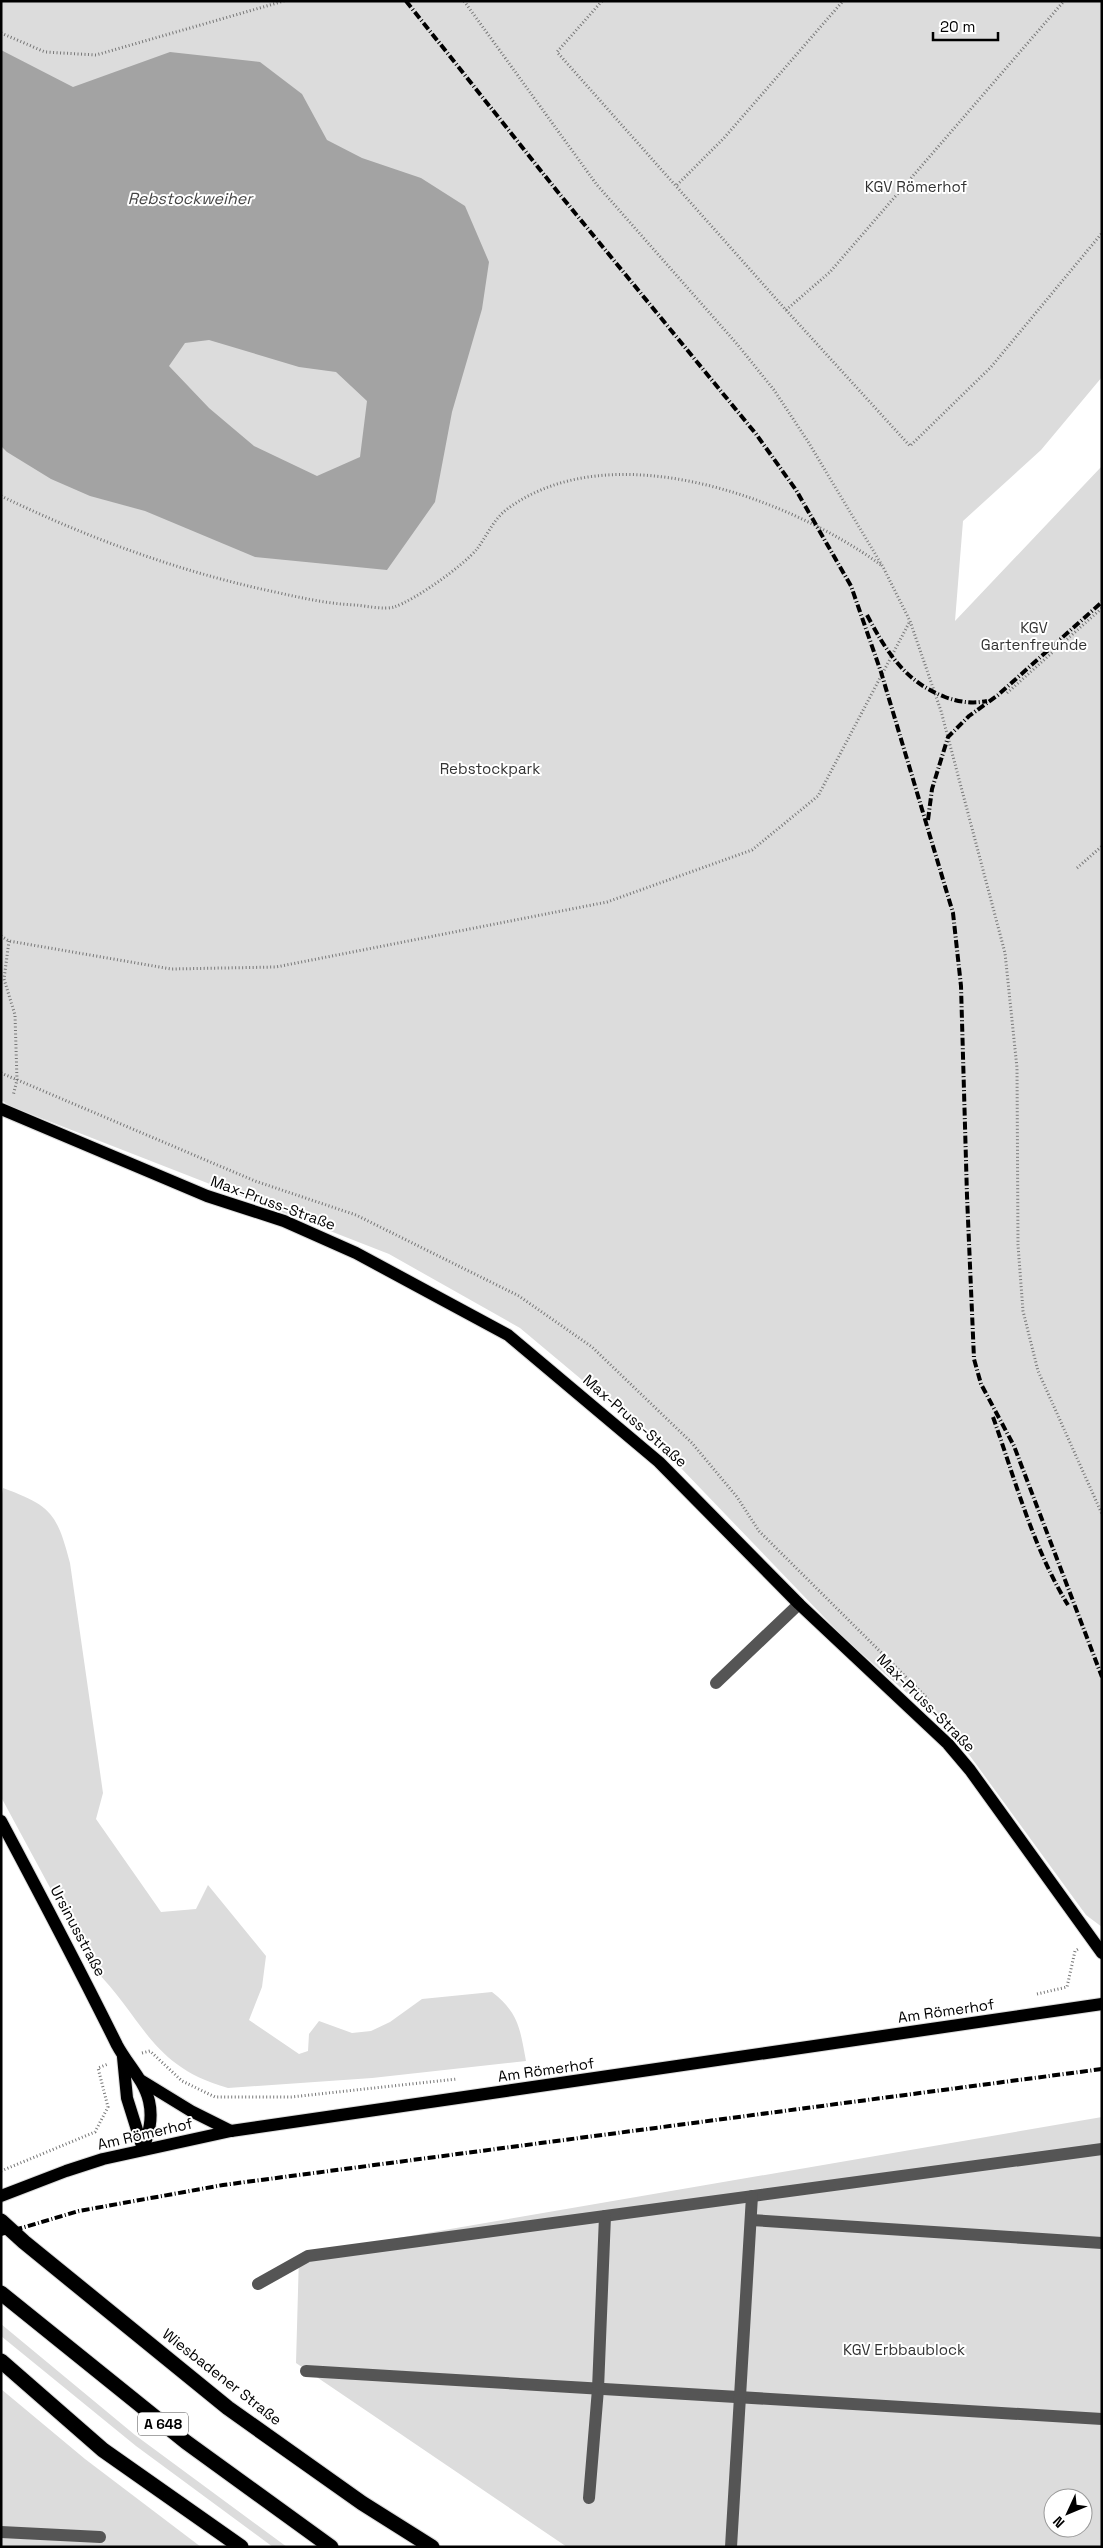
<svg xmlns="http://www.w3.org/2000/svg" width="1103" height="2548" font-family="'Space Grotesk',sans-serif">
<rect width="100%" height="100%" fill="#fff"/>
<!-- green -->
<g fill="#dcdcdc" fill-rule="evenodd">
<polygon points="1,1 1102,1 1102,377 1041,450 963,521 955,621 1102,466 1102,1927 1086,1915 954,1734 846,1640 655,1441 520,1328 389,1254 10,1106 1,1100"/>
<path d="M3,1488C52,1506 57,1514 70,1563L103,1793L96,1819L161,1912L196,1909L208,1885L266,1956L262,1987L249,2020L299,2054L308,2051L309,2034L319,2021L352,2033L371,2031L390,2022L422,1999L492,1992C519,2013 520,2029 526,2061L372,2078L228,2088C150,2066 145,2020 94,1969L1,1797V1500Z"/>
<path d="M1102,2117V2547H567L296,2363L299,2255ZM1053,2498H1083V2528H1053Z"/>
<polygon points="1,2324 135,2435 287,2547 273,2547 136,2446 1,2336"/>
<polygon points="1,2389 85,2459 201,2547 1,2547"/>
</g>
<!-- water -->
<path fill="#a3a3a3" fill-rule="evenodd" d="M1,50L73,87L170,52L260,62L302,94L327,140L362,158L421,178L465,206L489,262L482,309L452,412L435,502L387,570L255,557L145,511L90,496L51,479L7,452L1,446ZM209,340L299,367L336,372L367,401L360,457L317,476L254,446L209,408L169,366L185,343Z"/>
<g fill="none" stroke-linecap="round" stroke-linejoin="round">
<!-- major casing -->
<g stroke="#dbdbdb" stroke-width="14">
<g id="major">
<polyline points="1,1109 207,1196 284,1221 356,1253 508,1335 659,1462 799,1604 948,1744 970,1770 1102,1953"/>
<path d="M1,1821C41,1896 80,1970 117,2045C127,2064 144,2080 149,2101C153,2118 149,2133 143,2149"/>
<polyline points="123,2057 127,2098 143,2149"/>
<polyline points="142,2081 191,2111 231,2131"/>
<polyline points="1,2196 66,2171 103,2159 231,2131 1102,2004"/>
</g>
</g>
<!-- highway casing -->
<g stroke="#dbdbdb" stroke-width="17">
<g id="highway">
<polyline points="1,2221 24,2242 228,2408 362,2503 432,2547"/>
<polyline points="1,2293 186,2442 331,2547"/>
<polyline points="1,2361 103,2450 241,2547"/>
</g>
</g>
<!-- path -->
<g stroke="#777" stroke-width="3" stroke-dasharray="1 2.5" stroke-linecap="butt">
<polyline points="464,1 597,185 737,344 774,390 807,440 883,567 910,621 941,711 1005,953 1017,1068 1018,1245 1023,1311 1038,1371 1102,1514"/>
<polyline points="602,1 557,52 786,310 910,446 991,367 1102,233"/>
<polyline points="1,33 45,52 96,55 284,1"/>
<polyline points="677,185 724,138 843,1"/>
<polyline points="786,310 830,272 1064,1"/>
<path d="M1,496C88,538 180,572 275,592C302,598 328,604 356,605C367,606 384,610 394,607C415,600 463,566 477,549C486,537 494,519 506,510C609,432 787,497 881,565"/>
<polyline points="1007,693 1102,608"/>
<polyline points="1077,868 1102,846"/>
<polyline points="1,936 9,941 171,969 276,967 607,902 752,850 818,796 910,621"/>
<polyline points="9,941 4,979 15,1015 17,1080 13,1096"/>
<polyline points="1,1073 255,1181 356,1215 519,1296 592,1347 692,1443 737,1497 759,1531 928,1699"/>
<polyline points="1037,1994 1067,1987 1075,1951 1080,1948"/>
<polyline points="142,2053 150,2051 182,2081 215,2097 291,2097 457,2079"/>
<polyline points="1,2171 95,2132 108,2107 98,2068 108,2064"/>
</g>
<!-- minor -->
<g stroke="#555" stroke-width="12">
<polyline points="716,1683 799,1604"/>
<polyline points="751,2220 1102,2243"/>
<polyline points="258,2284 308,2256 1102,2149"/>
<polyline points="306,2371 1102,2419"/>
<polyline points="589,2498 598,2389 605,2216"/>
<polyline points="1,2532 100,2537"/>
<polyline points="731,2547 752,2196"/>
</g>
<!-- major -->
<use href="#major" stroke="#000" stroke-width="12"/>
<!-- highway -->
<use href="#highway" stroke="#000" stroke-width="15"/>
<!-- rail -->
<g stroke="#000" stroke-width="4" stroke-dasharray="8 2.5 1 2.5" stroke-linecap="butt">
<polyline points="406,1 557,191 756,434 796,490 851,586 881,672 953,913 961,986 967,1196 974,1359 981,1384 1014,1446 1102,1677"/>
<path d="M867,615C886,651 905,682 945,697C959,702 972,704 987,701"/>
<polyline points="928,820 932,789 948,737 969,716 998,695 1102,602"/>
<path d="M993,1417C1015,1479 1033,1548 1068,1605"/>
<polyline points="1,2234 79,2211 223,2185 1102,2069"/>
</g>
</g>
<g text-anchor="middle" stroke-width="4" stroke-linejoin="round" paint-order="stroke">
<!-- shield labels -->
<rect fill="#fff" stroke="#4c4c4c" stroke-width="1" x="138" y="2412.5" width="50" height="23" rx="4"/>
<g font-size="14" font-weight="bold" fill="#000">
<text x="163" y="2429">A 648</text>
</g>
<!-- park labels -->
<g font-size="15" fill="#333" stroke="#fff">
<text x="916" y="192">KGV Römerhof</text>
<text x="1034" y="633">KGV<tspan x="1034" dy="17">Gartenfreunde</tspan></text>
<text x="490" y="774">Rebstockpark</text>
<text x="904" y="2355">KGV Erbbaublock</text>
</g>
<!-- street labels -->
<g font-size="15" fill="#000" stroke="#fff">
<text transform="translate(273 1203) rotate(20)" y="5">Max-Pruss-Straße</text>
<text transform="translate(635 1421) rotate(41)" y="5">Max-Pruss-Straße</text>
<text transform="translate(926 1703) rotate(45)" y="5">Max-Pruss-Straße</text>
<text transform="translate(78 1931) rotate(62)" y="5">Ursinusstraße</text>
<text transform="translate(946 2011) rotate(-8)" y="5">Am Römerhof</text>
<text transform="translate(546 2070) rotate(-8)" y="5">Am Römerhof</text>
<text transform="translate(145 2134) rotate(-13)" y="5">Am Römerhof</text>
<text transform="translate(222 2377) rotate(38)" y="5">Wiesbadener Straße</text>
</g>
<!-- water labels -->
<g font-size="16" font-style="italic" fill="#444" stroke="#fff">
<text x="190" y="204">Rebstockweiher</text>
</g>
</g>
<!-- border -->
<rect width="1103" height="2548" fill="none" stroke="#000000" stroke-width="5"/>
<!-- north arrow -->
<g transform="translate(1068 2513) rotate(226)"><circle r="24" fill="#ffffff" stroke="#999999"/>
<path d="M0-4L9 19L0 12L-9 19Z" fill="#000000"/>
<text y="-8" font-size="14" font-weight="bold" text-anchor="middle" fill="#000000">N</text>
</g>
<!-- scale -->
<path d="M933 32v8h65v-8" fill="none" stroke="#000000" stroke-width="2.5"/>
<text x="940" y="32" font-size="15" fill="#000000" stroke="#ffffff" stroke-width="4" paint-order="stroke">20 m</text>
</svg>
